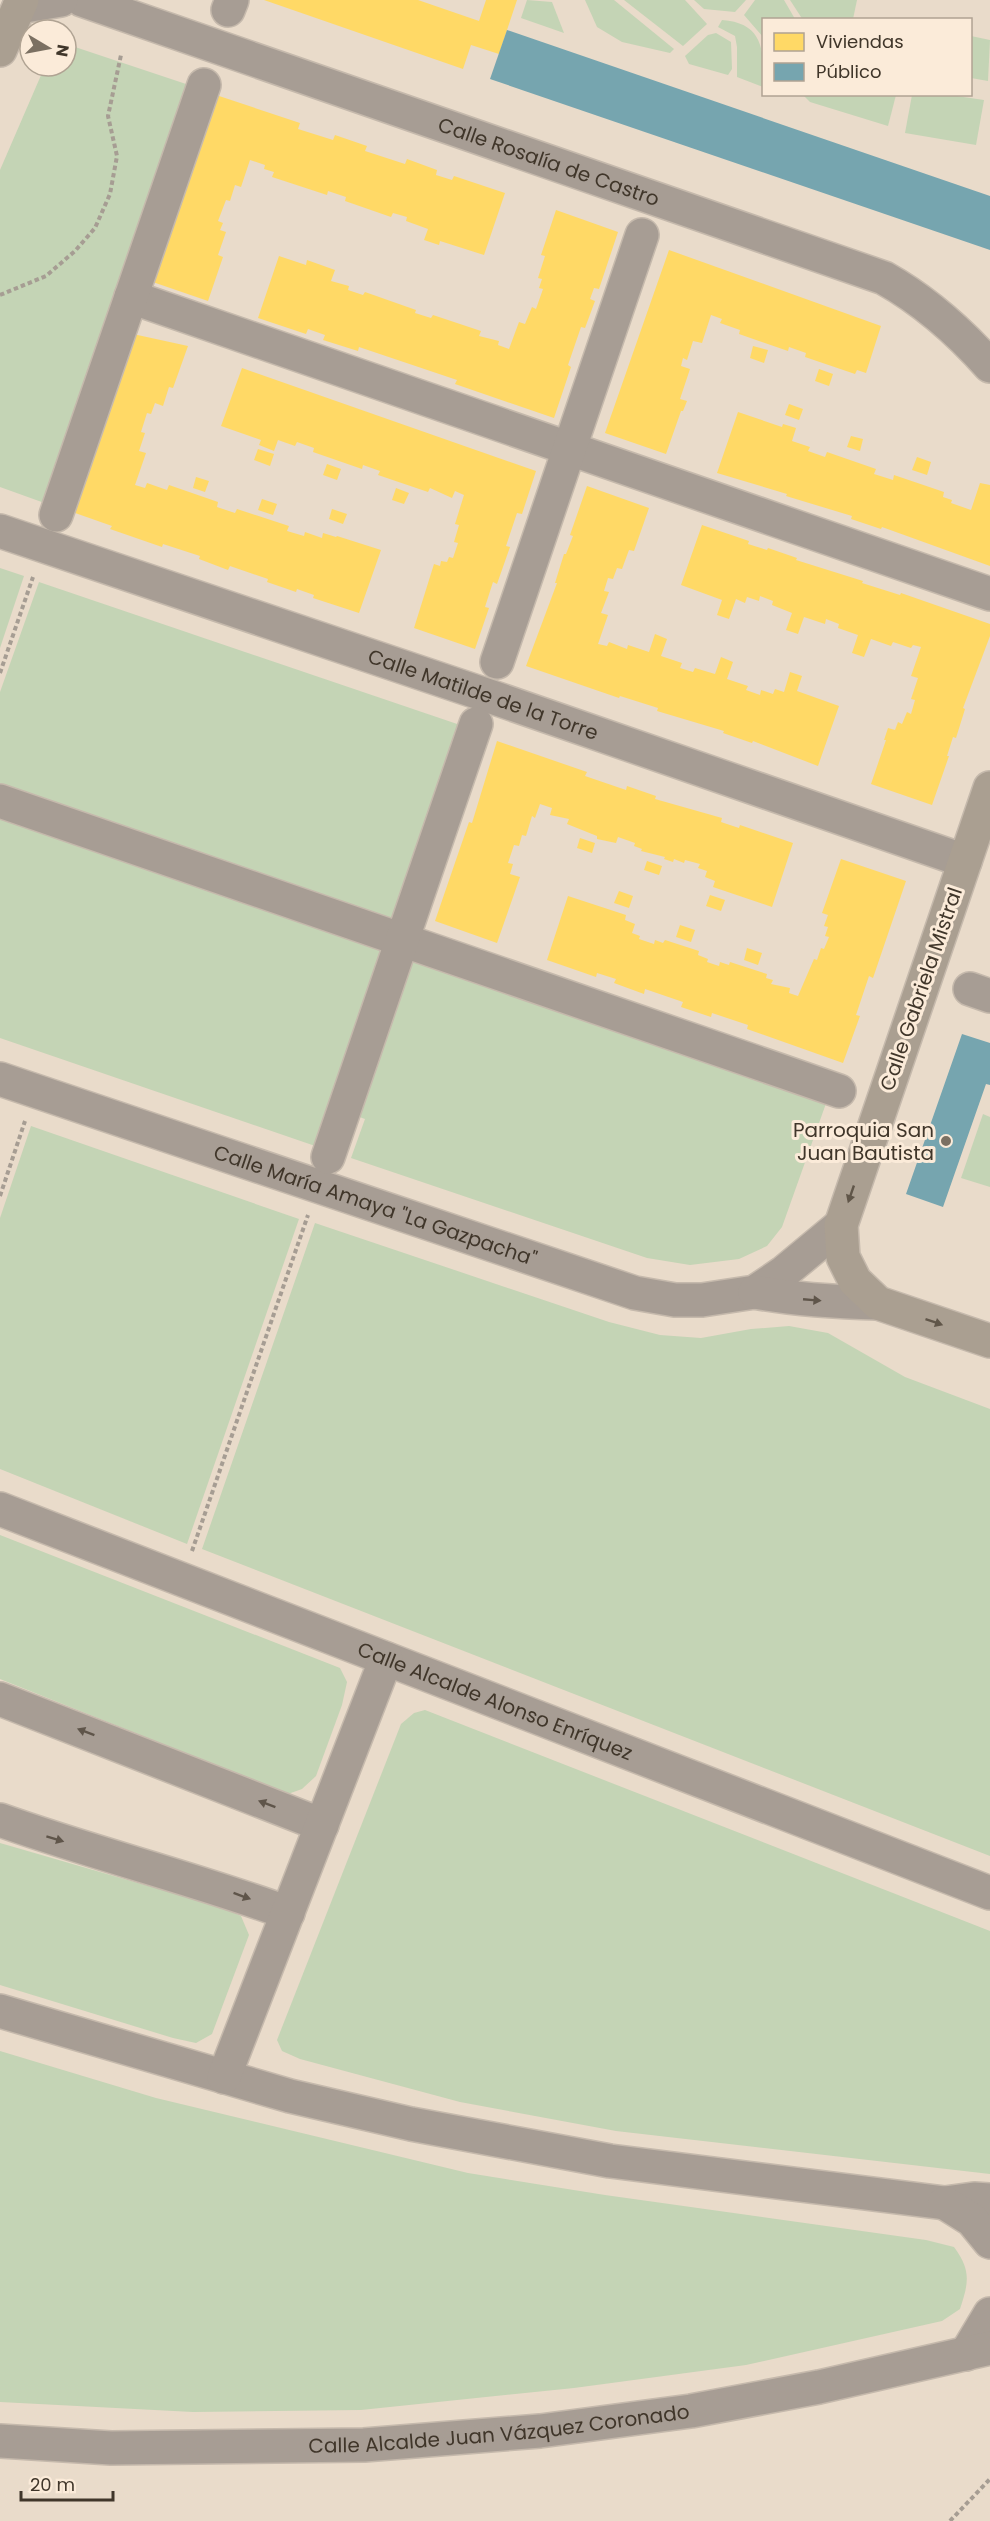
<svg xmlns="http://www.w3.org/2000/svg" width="990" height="2521" font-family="Poppins,sans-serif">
<rect width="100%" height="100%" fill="#e9dbca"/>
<!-- green -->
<g fill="#c4d4b5">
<polygon points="527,0 552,2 564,33 521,18"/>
<polygon points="585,0 614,0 674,49 670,53 622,42 597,27"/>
<polygon points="624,0 685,0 707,24 683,46"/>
<polygon points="694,0 746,0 735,12 704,9"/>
<polygon points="755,0 784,0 795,19 764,20 763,37 744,15"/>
<polygon points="790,0 857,0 853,19 803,20"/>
<path d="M722,20C765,23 764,53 763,87L737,77V47L735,36L718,27Z"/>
<polygon points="716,33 731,42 732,69 728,75 689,64 685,56 708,35"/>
<polygon points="971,36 990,40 988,81 971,78"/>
<polygon points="66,44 195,87 154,183 105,319 113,323 50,505 0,487 0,170 45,66 66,66"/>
<polygon points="803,95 896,95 888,126 810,102"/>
<polygon points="912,95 950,95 984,100 976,145 905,133"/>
<polygon points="0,568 24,576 0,648"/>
<polygon points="39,582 466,727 397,931 0,794 0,692"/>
<polygon points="0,809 390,948 321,1148 0,1038"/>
<polygon points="406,950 829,1095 782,1227 767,1246 739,1259 690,1265 647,1258 351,1158 365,1119 348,1113"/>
<polygon points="983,1114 990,1117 990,1187 961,1178"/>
<polygon points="31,1126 299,1219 187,1544 0,1469 0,1218"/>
<polygon points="315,1223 609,1322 660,1335 701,1338 751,1329 789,1326 828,1333 905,1377 990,1409 990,1856 202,1549"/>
<polygon points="0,1535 340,1668 347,1682 342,1705 316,1776 302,1789 288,1794 0,1679"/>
<polygon points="425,1710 990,1931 990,2174 616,2131 460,2102 300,2059 282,2051 277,2040 401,1724 414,1713"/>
<polygon points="0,1843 221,1907 241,1916 249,1935 212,2034 196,2043 173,2038 0,1985"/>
<path d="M0,2051L156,2098L468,2173L605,2195L926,2240L954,2247C971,2270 969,2282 960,2309L942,2321L746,2365L574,2388L361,2410L193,2412L0,2402Z"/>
</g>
<!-- homes -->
<g fill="#ffd966">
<polygon points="264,0 418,0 479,21 486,0 517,0 499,54 471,45 463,69"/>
<polygon points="207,92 300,123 298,129 333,140 335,135 367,146 365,151 405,164 407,159 437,170 436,175 452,180 454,176 505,193 484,255 440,241 439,245 424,240 428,229 406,221 407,217 393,213 391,217 345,201 346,197 328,191 327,195 272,177 274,172 264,169 265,165 250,160 241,187 235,185 230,201 226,200 218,221 223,223 220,230 226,232 218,255 223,257 208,301 144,279"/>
<polygon points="556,210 618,232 599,289 594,288 590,299 595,301 585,328 581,327 568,365 571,367 554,418 455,384 457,380 359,347 358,351 323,340 325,335 308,329 306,334 258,318 279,256 306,265 307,260 335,270 331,281 349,286 348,290 363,295 365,292 416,310 415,313 431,318 433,315 481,331 479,336 499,341 498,345 509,349 519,322 525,324 532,307 536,309 543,289 539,288 542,279 538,278 545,256 541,255"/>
<polygon points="669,250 881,326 866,373 857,370 855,374 805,357 806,353 789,347 788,351 739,334 740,330 720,323 722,319 711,315 702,343 693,341 687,360 683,358 681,366 690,369 680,399 687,401 683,411 681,411 666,454 605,433"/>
<polygon points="133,334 188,346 173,388 169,387 163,406 155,403 151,414 147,413 141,432 145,433 139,451 146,453 135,485 145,488 147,483 167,490 169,485 218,502 217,507 235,513 237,509 289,526 287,531 304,536 305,532 322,538 323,533 336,537 337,536 381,550 359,613 313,598 314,595 297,589 296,592 267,582 268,579 230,566 228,570 199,559 200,556 163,544 162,547 110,529 112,526 61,508"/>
<polygon points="753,346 768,350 764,363 750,358"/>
<polygon points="242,368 536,471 522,514 517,513 506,546 510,547 497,584 493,582 485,607 489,608 475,649 414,628 434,564 440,566 441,561 447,562 449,557 453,558 458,543 454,542 459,525 455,524 464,495 455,491 452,498 430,488 428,492 378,475 380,471 363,465 362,469 313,452 314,448 297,442 295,446 278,440 274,451 259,445 261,440 221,426"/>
<polygon points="819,369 833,374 829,386 815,381"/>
<polygon points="789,404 803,409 799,420 785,415"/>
<polygon points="738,412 782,427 783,424 796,428 792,441 810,447 808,451 825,457 827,452 876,469 874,474 893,480 894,475 944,492 943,497 952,500 951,503 971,510 980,483 990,485 990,566 882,527 881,529 851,519 852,516 786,496 787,494 717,473"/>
<polygon points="851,436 863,439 860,451 847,447"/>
<polygon points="258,449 274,454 270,466 254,460"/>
<polygon points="917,457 931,462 927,475 912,470"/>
<polygon points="327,464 341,469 337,480 323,475"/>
<polygon points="196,477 209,481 205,492 193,488"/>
<polygon points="587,486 649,508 634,551 629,550 622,569 617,568 613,579 608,578 604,591 609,592 601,613 608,615 598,644 607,646 609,642 627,649 628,645 649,652 655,634 667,639 661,656 682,663 680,668 693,672 695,668 715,674 721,657 733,662 727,679 748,686 746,690 760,695 761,690 773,694 775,689 784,692 790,672 802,676 797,691 839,706 818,766 753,741 752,743 723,733 724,731 657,711 658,708 620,696 619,698 526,666 557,583 555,583 564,554 566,554 573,536 570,535"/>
<polygon points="396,488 409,493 404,504 392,500"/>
<polygon points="262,499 277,504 273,515 258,510"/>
<polygon points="332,509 347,514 343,524 329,519"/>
<polygon points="702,525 749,541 748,544 767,550 768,548 797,558 796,560 863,581 862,583 900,595 901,593 990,624 990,636 963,708 965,709 956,738 953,737 947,756 949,756 932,805 871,784 886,740 884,740 888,728 895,730 898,722 902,724 907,712 911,714 915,700 911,699 918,678 911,676 921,647 913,645 911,648 893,642 891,646 871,639 864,657 852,653 858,635 838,628 839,624 826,619 825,624 804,617 798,634 786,630 792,613 772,605 773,601 760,596 759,601 747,597 745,603 736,599 729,619 717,615 722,600 681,585"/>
<polygon points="497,741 587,772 585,776 626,790 627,786 656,796 655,799 722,818 721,822 739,828 740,825 793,843 772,907 713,887 715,881 705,877 707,871 698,868 700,864 685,860 684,863 674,859 673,862 664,859 665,857 641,851 642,849 634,846 635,843 618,837 616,843 597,839 597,836 567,824 569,819 550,815 552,808 540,804 535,818 532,816 526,836 522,835 519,846 514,845 508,863 513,864 510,874 520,877 497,943 435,921 469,822 472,823"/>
<polygon points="580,838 595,843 592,853 577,848"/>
<polygon points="841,859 906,881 873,978 869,976 856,1015 860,1016 843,1063 747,1029 748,1025 712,1013 711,1017 681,1007 683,1002 645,989 644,994 614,983 616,979 597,973 596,977 547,960 568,896 626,915 625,920 635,924 632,933 640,936 639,939 654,944 655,940 663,943 665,940 699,951 698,955 708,959 707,962 719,966 720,962 729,965 730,962 767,974 766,978 773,980 771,984 790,988 789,993 798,996 814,959 817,960 821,948 824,949 829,937 825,936 828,927 824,926 828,915 822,913"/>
<polygon points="647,861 662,866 659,875 644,870"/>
<polygon points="619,891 633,896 629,908 614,903"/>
<polygon points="710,895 725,900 721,911 706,906"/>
<polygon points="680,925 695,930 691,942 676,937"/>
<polygon points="747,948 762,953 758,965 744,960"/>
</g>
<!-- public -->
<g fill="#76a5af">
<polygon points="507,30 990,196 990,250 490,79"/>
<polygon points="962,1034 990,1043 990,1085 986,1084 943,1207 906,1194"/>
</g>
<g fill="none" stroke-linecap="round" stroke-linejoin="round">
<!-- minor casing -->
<g stroke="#c5b9ac" stroke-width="36">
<g id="minor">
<path id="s1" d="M82,0L884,278C925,301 958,330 990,366"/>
<polyline points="19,7 61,0"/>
<polyline points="228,10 232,0"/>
<polyline points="131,297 990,594"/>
<polyline points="56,515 204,85"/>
<path id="s2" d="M0,531L486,695L965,861"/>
<polyline points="497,662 642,235"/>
<polyline points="0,801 839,1091"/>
<polyline points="970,989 990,996"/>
<path id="s3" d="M0,1079L635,1293L675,1300H702L755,1292L783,1273L841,1225"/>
<polyline points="328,1157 476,724"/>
<path d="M755,1292C796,1300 836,1302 878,1303"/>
<path id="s4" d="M0,1509L990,1893"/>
<polyline points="0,1699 322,1825"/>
<path d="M0,1820C95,1854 193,1878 288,1913"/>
<polyline points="0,2011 290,2096 411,2124 610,2161 945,2203 974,2199 990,2200"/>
<polyline points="224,2077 386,1659"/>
<polyline points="945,2203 972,2220 990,2242"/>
<polyline points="966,2354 990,2314"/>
<path id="s5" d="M0,2441L111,2448L364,2445L540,2431L691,2411L819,2387L990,2348"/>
</g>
</g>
<!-- major casing -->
<g stroke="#c5b9ac" stroke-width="36">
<g id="major">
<polyline points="0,50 22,0"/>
<polyline points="990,788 841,1225 843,1257 855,1281 878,1303 990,1341"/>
</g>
</g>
<!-- path -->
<g stroke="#a69d93" stroke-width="4" stroke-dasharray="4.5 3" stroke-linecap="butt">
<polyline points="0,295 46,276 75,251 95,228 110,194 117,156 108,116 121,55"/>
<polyline points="0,673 33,577"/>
<polyline points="0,1196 25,1121"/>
<polyline points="192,1551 308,1215"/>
<polyline points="950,2521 990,2479"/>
</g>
<!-- minor -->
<use href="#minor" stroke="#a79d94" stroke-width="33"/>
<!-- major -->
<use href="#major" stroke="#aa9f91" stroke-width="33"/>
</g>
<!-- one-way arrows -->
<defs><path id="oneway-solid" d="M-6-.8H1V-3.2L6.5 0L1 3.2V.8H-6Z" transform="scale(1.5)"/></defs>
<g fill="#605649">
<use href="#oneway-solid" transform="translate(851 1194) rotate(109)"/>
<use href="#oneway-solid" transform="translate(934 1322) rotate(19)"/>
</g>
<g fill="#5f554a">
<use href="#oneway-solid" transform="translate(812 1300) rotate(5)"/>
<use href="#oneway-solid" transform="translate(86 1732) rotate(-159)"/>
<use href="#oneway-solid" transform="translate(267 1804) rotate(-159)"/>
<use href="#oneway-solid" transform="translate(55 1839) rotate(17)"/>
<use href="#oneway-solid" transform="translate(242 1896) rotate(20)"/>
</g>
<!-- markers -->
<circle fill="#7b7062" stroke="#fbebd9" stroke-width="2" cx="946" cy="1141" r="6"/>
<g text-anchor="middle" stroke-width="6" stroke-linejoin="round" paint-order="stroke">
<!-- street labels -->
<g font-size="20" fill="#40362a" stroke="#fbebd9">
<text dy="7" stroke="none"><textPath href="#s1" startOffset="494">Calle Rosalía de Castro</textPath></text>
<text dy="7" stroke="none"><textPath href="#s2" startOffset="510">Calle Matilde de la Torre</textPath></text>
<text transform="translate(921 989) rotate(-71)" y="7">Calle Gabriela Mistral</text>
<text dy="7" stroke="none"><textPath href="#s3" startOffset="396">Calle María Amaya "La Gazpacha"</textPath></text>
<text dy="7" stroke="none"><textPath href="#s4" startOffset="531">Calle Alcalde Alonso Enríquez</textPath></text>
<text dy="7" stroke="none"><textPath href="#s5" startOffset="500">Calle Alcalde Juan Vázquez Coronado</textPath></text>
</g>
<!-- poi labels -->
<g font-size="20" fill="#40362a" stroke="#fbebd9" text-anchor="end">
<text x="934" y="1137">Parroquia San<tspan x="934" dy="23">Juan Bautista</tspan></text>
</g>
</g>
<!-- legend -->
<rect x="762" y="18" width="210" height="78" fill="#fbebd9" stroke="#b0a393" stroke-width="1.5"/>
<rect x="774" y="33" width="30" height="18" fill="#ffd966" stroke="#b0a393" stroke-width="1.5"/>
<text x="816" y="48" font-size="18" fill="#40362a">Viviendas</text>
<rect x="774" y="63" width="30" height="18" fill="#76a5af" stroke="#b0a393" stroke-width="1.5"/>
<text x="816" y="78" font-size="18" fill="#40362a">Público</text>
<!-- north arrow -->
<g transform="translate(48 48) rotate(100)"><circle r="28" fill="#fbebd9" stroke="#b0a393" stroke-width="1.5"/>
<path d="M0-4.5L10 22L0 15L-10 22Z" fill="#7b7062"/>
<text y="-9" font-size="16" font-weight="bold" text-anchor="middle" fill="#40362a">N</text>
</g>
<!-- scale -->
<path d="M21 2491v9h92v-9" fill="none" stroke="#40362a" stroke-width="3"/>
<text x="30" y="2491" font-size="18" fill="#40362a" stroke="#fbebd9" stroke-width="4.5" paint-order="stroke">20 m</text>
</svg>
